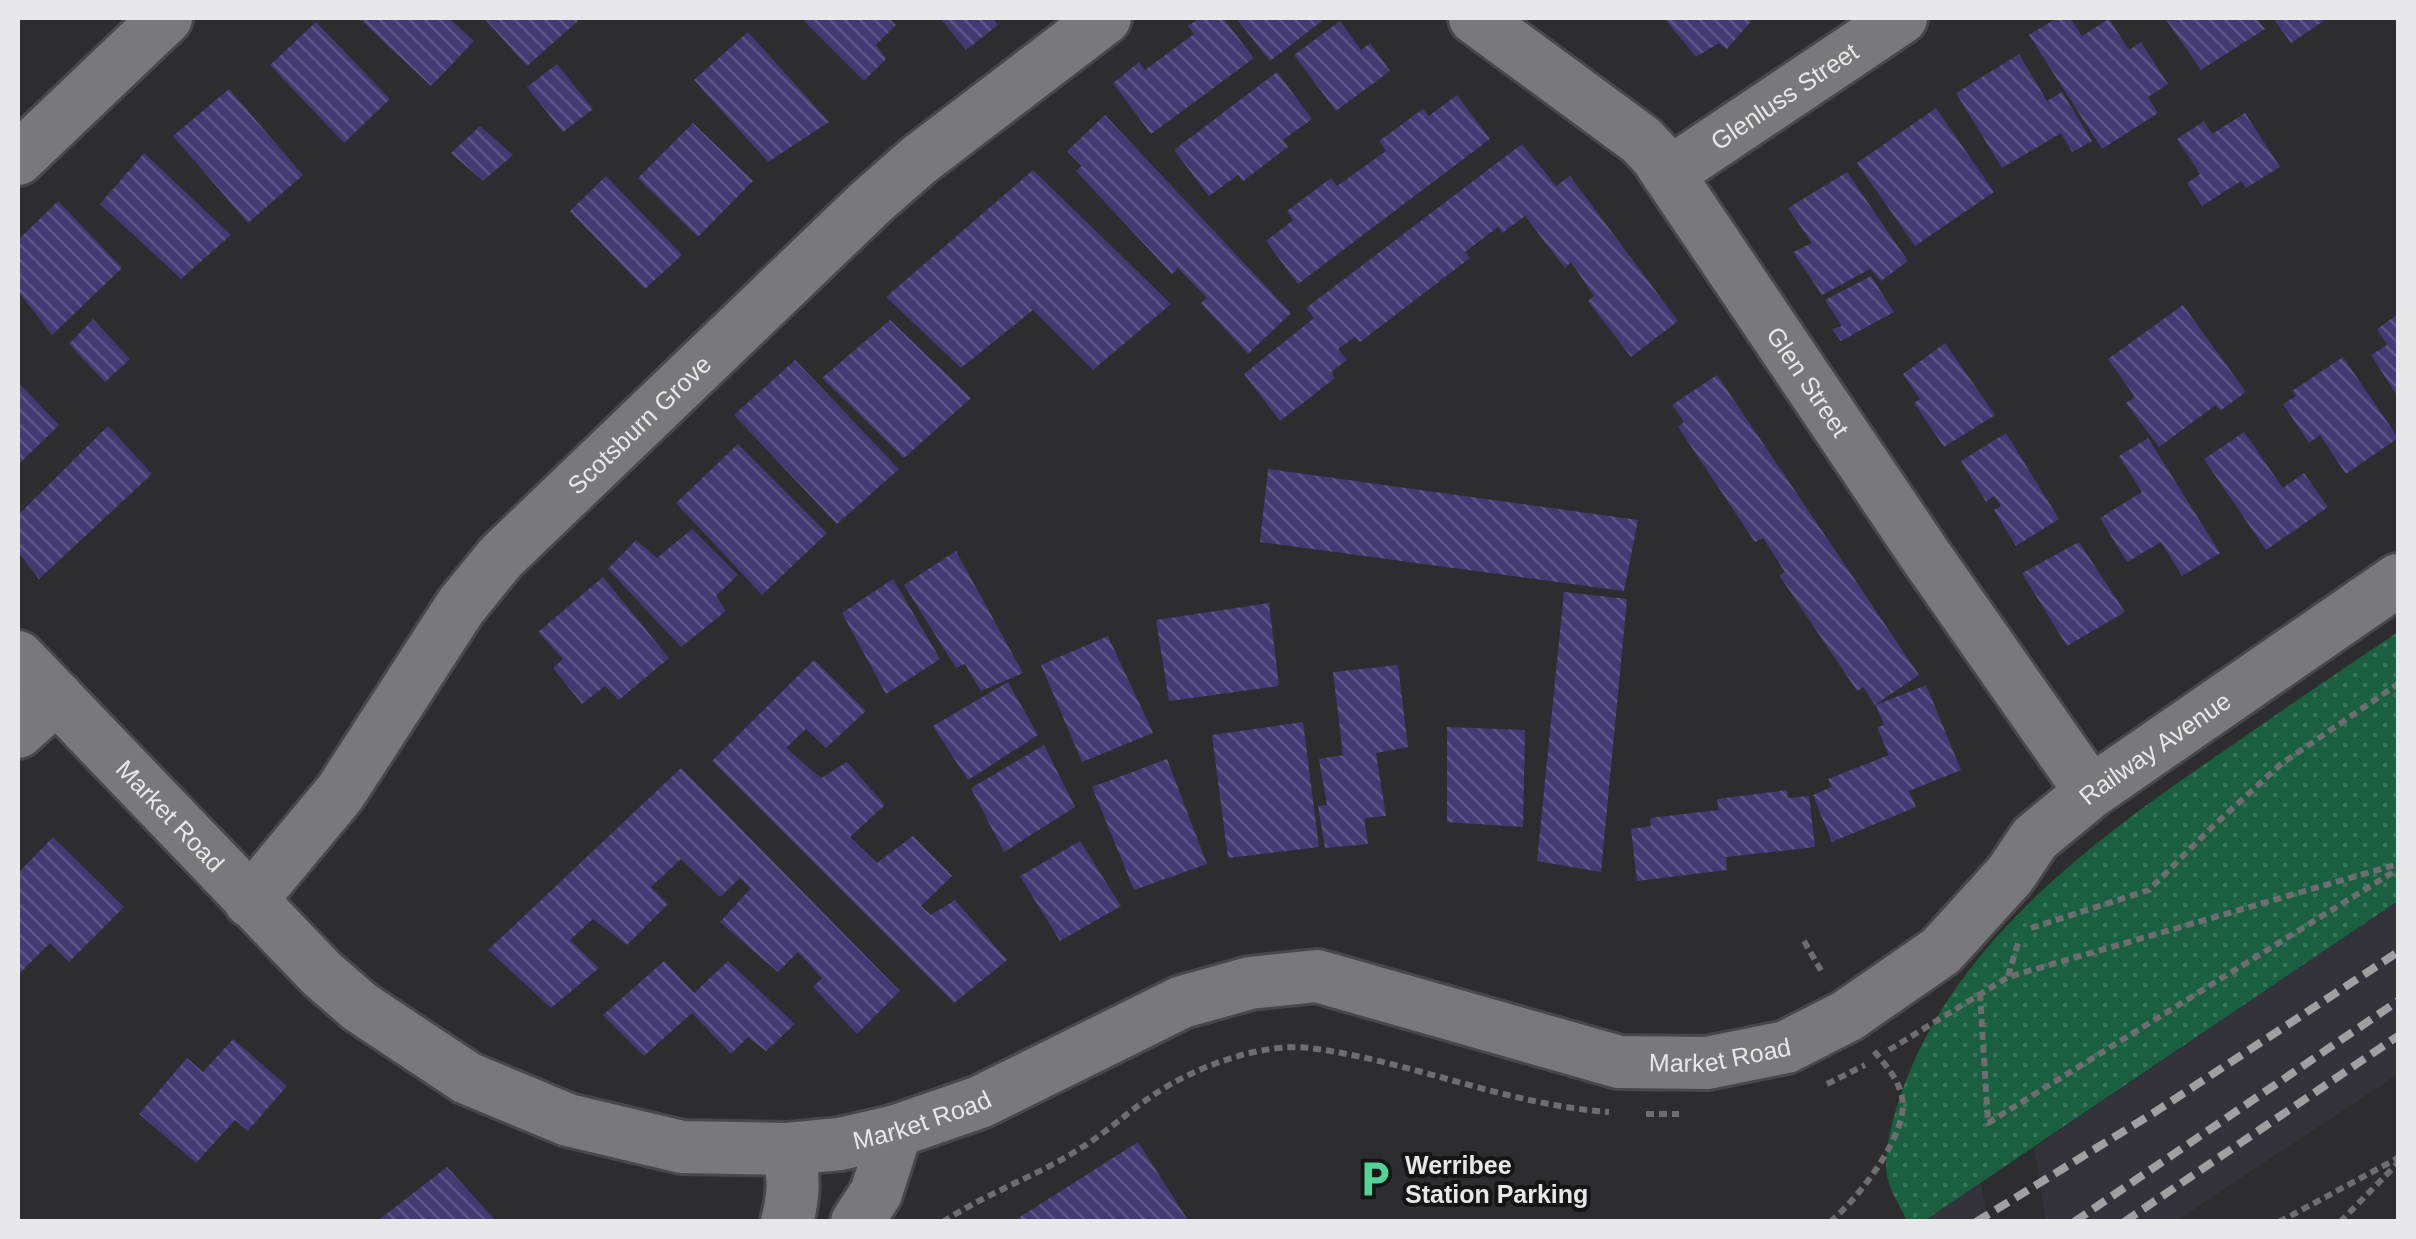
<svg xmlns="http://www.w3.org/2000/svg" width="2416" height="1239" font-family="Helvetica,sans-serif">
<defs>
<pattern id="park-dots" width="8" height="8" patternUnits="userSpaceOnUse" patternTransform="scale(2.5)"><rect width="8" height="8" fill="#195f40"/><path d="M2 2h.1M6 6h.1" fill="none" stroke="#3a765c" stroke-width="1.8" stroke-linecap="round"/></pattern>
<pattern id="building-back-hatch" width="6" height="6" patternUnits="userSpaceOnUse" patternTransform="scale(2.5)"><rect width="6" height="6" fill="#433973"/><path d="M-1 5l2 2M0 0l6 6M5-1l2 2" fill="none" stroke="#5e5687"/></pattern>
</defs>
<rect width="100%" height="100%" fill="#2d2c2f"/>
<!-- built -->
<g fill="#34333c">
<polygon points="2398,901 2398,1074 2176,1221 2046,1221 2034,1148"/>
<polygon points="1981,1183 1988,1221 1924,1221"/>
</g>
<!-- park -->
<path fill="url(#park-dots)" d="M2398,632V901L1924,1221H1907C1901,1208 1892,1194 1888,1180C1881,1154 1896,1107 1905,1083C1962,934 2101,835 2228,748C2284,709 2341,670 2398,632Z"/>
<!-- building -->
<g fill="url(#building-back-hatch)">
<polygon points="359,18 449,18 474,41 431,86"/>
<polygon points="484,18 575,18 578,21 527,66"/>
<polygon points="808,18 888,18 896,25 876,45 886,59 864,81 804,21"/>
<polygon points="940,18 992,18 998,25 966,50"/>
<polygon points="1200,18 1223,18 1254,58 1151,134 1113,83 1139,62 1145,70 1194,34 1188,26"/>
<polygon points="1236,18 1319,18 1322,21 1270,61"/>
<polygon points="1664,18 1754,18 1727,49 1719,43 1696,57"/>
<polygon points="2057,18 2070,18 2082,36 2109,19 2129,50 2141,42 2168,84 2148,97 2158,113 2102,149 2029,35"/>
<polygon points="2165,18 2256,18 2265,29 2201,70"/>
<polygon points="2273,18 2328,18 2291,43"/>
<polygon points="1340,21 1361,50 1370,43 1390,71 1336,111 1294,55"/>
<polygon points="316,22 390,99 344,143 270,65"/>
<polygon points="748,32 829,122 768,162 694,80"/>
<polygon points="2019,54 2047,101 2062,92 2092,141 2072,152 2061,133 2002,168 1956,93"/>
<polygon points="557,64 593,109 563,132 527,87"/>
<polygon points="1277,72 1312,119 1283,140 1288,147 1243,181 1238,175 1209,196 1174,150"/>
<polygon points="229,89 303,175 248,223 173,136"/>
<polygon points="1457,95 1490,139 1298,284 1266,241 1293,220 1287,211 1331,178 1337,186 1386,151 1379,141 1423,109 1429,116"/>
<polygon points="1936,108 1994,192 1915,246 1857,163"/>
<polygon points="2245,113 2280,167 2246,188 2241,181 2202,206 2187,183 2200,174 2177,139 2204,121 2212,134"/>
<polygon points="1105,115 1291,313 1248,354 1201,303 1207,298 1178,268 1172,274 1076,171 1082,166 1067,151"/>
<polygon points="693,123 753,181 698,237 638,178"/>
<polygon points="480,126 513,155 483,181 451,153"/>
<polygon points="1522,144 1556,186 1570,176 1678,321 1631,357 1588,301 1594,296 1571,262 1565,268 1525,216 1502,233 1498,227 1465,252 1470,258 1360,342 1355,337 1338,349 1347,360 1331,372 1335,378 1280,421 1244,374 1314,318 1306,308"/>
<polygon points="144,153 231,235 181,279 100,204"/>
<polygon points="1033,170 1171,304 1093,370 1033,310 961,368 886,297"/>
<polygon points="1847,172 1908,261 1881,281 1870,269 1822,295 1793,252 1812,243 1788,208"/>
<polygon points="606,176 682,255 645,289 570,211"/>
<polygon points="58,201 122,268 52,335 18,291 18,240"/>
<polygon points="1871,276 1894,312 1841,341 1832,329 1842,326 1825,300"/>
<polygon points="2183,305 2246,392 2220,411 2216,405 2159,447 2126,403 2135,397 2108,359"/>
<polygon points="2398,314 2398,397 2371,355 2387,345 2377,329"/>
<polygon points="93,319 130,359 105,382 69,344"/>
<polygon points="890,320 971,398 904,458 822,378"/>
<polygon points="1945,343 1995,415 1944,447 1914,403 1920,399 1903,374"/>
<polygon points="2343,357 2398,438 2346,474 2320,435 2309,443 2283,404 2296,396 2292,391"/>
<polygon points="795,360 899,469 837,524 734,415"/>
<polygon points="1717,375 1919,675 1875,705 1863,687 1857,691 1779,575 1785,572 1763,538 1755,542 1678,427 1684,422 1672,405"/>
<polygon points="18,382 59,425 18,465"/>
<polygon points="108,426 152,474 39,579 18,552 18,515"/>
<polygon points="2244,432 2283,488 2304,473 2328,507 2266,550 2204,459"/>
<polygon points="2006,433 2059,519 2016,546 1994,510 2001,506 1994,496 1986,502 1961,461"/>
<polygon points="2148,438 2220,553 2182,576 2161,542 2127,562 2100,518 2142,492 2119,456"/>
<polygon points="738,444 827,533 762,595 676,503"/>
<polygon points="1268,469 1638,520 1624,591 1260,542"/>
<polygon points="692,529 738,575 716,596 726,611 681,647 608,569 636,540 657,558"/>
<polygon points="2079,542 2125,612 2067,646 2022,573"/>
<polygon points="956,551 1023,673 981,691 965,664 956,668 904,585"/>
<polygon points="603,577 669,658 619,700 605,686 582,704 553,668 563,659 538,632"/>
<polygon points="893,579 940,659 886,694 842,613"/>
<polygon points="1564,592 1627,599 1601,872 1537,861"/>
<polygon points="1269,603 1279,686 1169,701 1156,620"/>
<polygon points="1108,636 1153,733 1082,762 1041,665"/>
<polygon points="814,660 866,711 826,748 806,729 786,748 821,778 847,762 885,805 850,837 877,863 913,836 952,876 921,906 931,915 955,900 1007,960 954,1003 712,761"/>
<polygon points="1398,665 1408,747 1376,753 1386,816 1364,818 1368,844 1325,848 1318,806 1327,805 1319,759 1343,755 1333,672"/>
<polygon points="1008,682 1038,735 968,780 933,726"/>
<polygon points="1926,685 1961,770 1909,791 1916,807 1832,842 1813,795 1832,787 1828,779 1889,755 1877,727 1884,725 1876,705"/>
<polygon points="1303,722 1319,847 1228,858 1212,735"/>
<polygon points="1447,727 1525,730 1523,827 1447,822"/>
<polygon points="1044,745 1075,807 1004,852 971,788"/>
<polygon points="1167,759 1207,864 1134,890 1092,787"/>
<polygon points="681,768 900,991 857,1034 813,987 822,978 798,952 778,972 720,922 751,888 740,878 720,897 681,859 651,887 668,904 627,945 593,919 570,940 599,968 551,1008 488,950"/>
<polygon points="1787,790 1788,798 1809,796 1815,847 1726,857 1727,870 1637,881 1631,829 1651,826 1650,818 1719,810 1717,799"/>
<polygon points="53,837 124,907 69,962 50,943 18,975 18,873"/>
<polygon points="1080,841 1121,906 1060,941 1020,876"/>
<polygon points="664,961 694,993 728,961 795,1024 766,1051 748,1037 731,1054 692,1013 644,1056 603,1015"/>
<polygon points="233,1039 287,1086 248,1131 235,1120 196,1163 139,1114 187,1058 203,1072"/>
<polygon points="1138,1142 1189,1222 1012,1222"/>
<polygon points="447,1167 497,1222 376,1222"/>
</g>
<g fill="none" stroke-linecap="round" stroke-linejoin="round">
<!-- minor casing -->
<g stroke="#48484a" stroke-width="58">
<g id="minor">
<path id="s1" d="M1475,18L1641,140L1656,156L1925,555L2091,792"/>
<polyline points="18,159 166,18"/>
<path id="s2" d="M1668,174L1901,18"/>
<path id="s3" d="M18,657L322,974L360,1007L467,1078L568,1120L682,1147L787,1149L840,1144L896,1131L980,1102L1182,1002L1250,983L1317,976L1619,1062L1707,1063L1786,1047L1847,1016L1941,951L2010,875L2035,838L2091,792L2398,580"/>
<polyline points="18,732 57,697"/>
<path id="s4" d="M250,901L340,793L461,606L501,557L870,203L919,160L1105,18"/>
<path d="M787,1149C795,1176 794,1195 787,1222"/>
<polyline points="857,1222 876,1193 896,1131"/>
</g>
</g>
<!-- path -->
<g stroke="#6e6d70" stroke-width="6" stroke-dasharray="8 5" stroke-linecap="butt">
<polyline points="2031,928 2149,890 2211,828 2281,764 2398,684"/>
<polyline points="1804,941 1823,974"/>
<polyline points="2008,976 2019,940"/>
<polyline points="1980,993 1988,1123 2398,869"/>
<polyline points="1889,1050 2008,977 2398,864"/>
<polyline points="1827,1084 1865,1065"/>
<polyline points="1646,1114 1679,1114"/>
<path d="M943,1222C988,1192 1040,1175 1084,1146C1108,1131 1129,1111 1152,1096C1192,1068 1261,1042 1310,1048C1411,1061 1507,1105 1609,1112"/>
<path d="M1830,1222C1857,1200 1910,1133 1902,1097C1898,1078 1886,1066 1874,1051"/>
<polyline points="2279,1222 2398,1158"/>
<polyline points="2340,1222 2398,1163"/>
</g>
<!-- minor -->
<use href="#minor" stroke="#79797c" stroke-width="52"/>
<!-- rail -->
<g stroke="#a0a0a2" stroke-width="8" stroke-dasharray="15 8" stroke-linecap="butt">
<polyline points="1976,1222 2155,1112 2398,952"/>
<polyline points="2074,1222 2398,1001"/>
<polyline points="2124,1222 2398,1036"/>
</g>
</g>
<!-- icons -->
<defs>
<g id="parking-bare" transform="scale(3)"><path d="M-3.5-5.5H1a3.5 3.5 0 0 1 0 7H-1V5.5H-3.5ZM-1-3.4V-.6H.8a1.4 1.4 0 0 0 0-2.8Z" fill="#52d397" stroke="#151516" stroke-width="2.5" paint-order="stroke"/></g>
</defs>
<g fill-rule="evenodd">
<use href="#parking-bare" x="1375" y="1179"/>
</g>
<g text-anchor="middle" stroke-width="8" stroke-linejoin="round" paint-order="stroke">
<!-- street labels -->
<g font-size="25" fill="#e8e8ea" stroke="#151516">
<text dy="9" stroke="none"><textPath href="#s2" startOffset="140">Glenluss Street</textPath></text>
<text dy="9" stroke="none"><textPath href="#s1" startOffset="500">Glen Street</textPath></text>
<text dy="9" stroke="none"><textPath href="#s4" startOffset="618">Scotsburn Grove</textPath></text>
<text dy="9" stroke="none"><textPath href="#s3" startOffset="2475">Railway Avenue</textPath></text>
<text dy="9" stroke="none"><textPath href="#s3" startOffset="220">Market Road</textPath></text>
<text dy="9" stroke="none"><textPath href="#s3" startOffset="1928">Market Road</textPath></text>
<text dy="9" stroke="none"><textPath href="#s3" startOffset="1088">Market Road</textPath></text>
</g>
<!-- poi labels -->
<g font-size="25" font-weight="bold" fill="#e8e8ea" stroke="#151516" text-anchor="start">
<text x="1405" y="1174">Werribee<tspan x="1405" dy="29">Station Parking</tspan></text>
</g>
</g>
<!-- border -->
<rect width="2416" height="1239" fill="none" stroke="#e8e8ea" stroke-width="40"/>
</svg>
